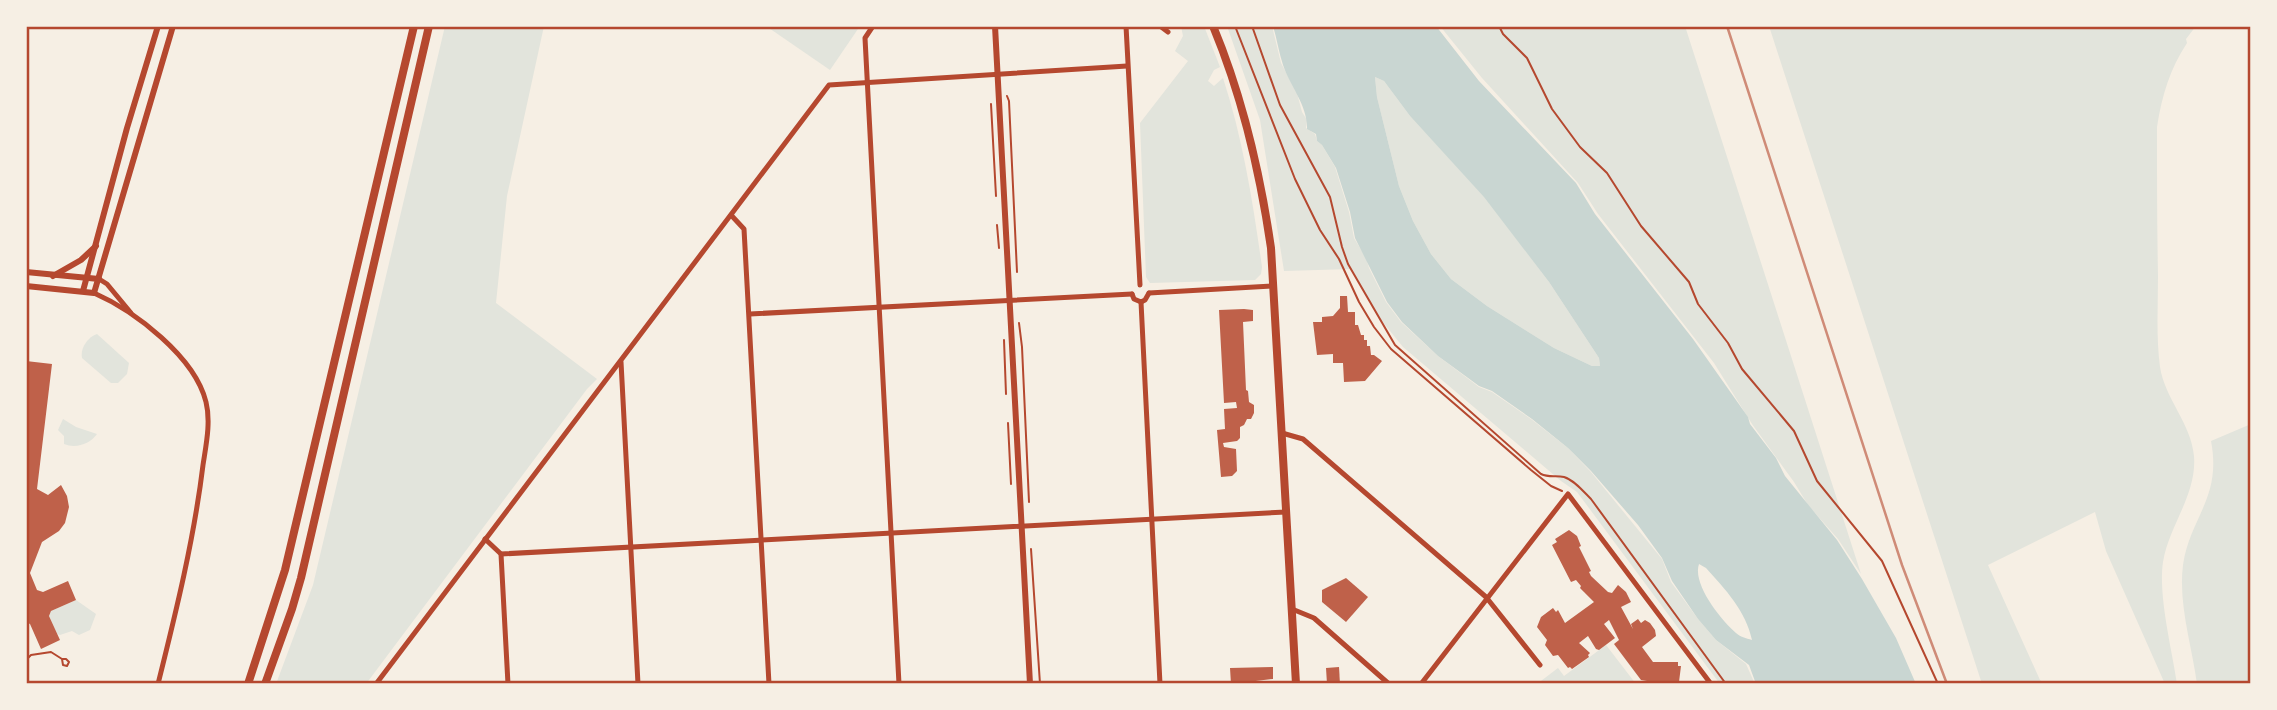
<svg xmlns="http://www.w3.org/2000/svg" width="2277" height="710" font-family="'Crimson Pro',serif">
<rect width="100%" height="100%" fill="#f6efe4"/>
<!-- green -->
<g fill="#e2e4dc">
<polygon points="445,26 544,26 507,196 496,303 597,379 587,389 366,684 276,684 313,585"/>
<polygon points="766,26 860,26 830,70"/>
<path d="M1181,26H1204L1220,67L1214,70L1208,81L1214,86L1223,78C1243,139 1253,203 1262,267L1261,274L1255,280L1150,283L1146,277L1140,123L1188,61L1175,51L1183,36Z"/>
<polygon points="1227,26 1272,26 1281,63 1297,93 1302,112 1307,120 1306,128 1315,134 1317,141 1322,145 1335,167 1349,212 1354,238 1366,258 1369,268 1386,302 1401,322 1438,356 1479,387 1492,392 1531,419 1568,448 1591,472 1662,559 1671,582 1698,619 1716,640 1746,664 1755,684 1720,684 1577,492 1561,481 1403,347 1377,315 1352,269 1284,271 1260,120"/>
<polygon points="1440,26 1685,26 1861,574 1838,539 1808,505 1794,482 1752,424 1714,363 1598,214 1578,183 1482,78"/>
<path d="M1769,26H2196L2186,39L2187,43C2170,69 2162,95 2157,127C2157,176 2157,226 2158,276C2158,306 2156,337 2160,367C2165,399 2191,423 2194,456C2197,495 2169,525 2163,562C2158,596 2172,649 2177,684H2165L2106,551L2095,512L1988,565L2040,680L2044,684H1982Z"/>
<polygon points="1375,77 1384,81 1410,116 1484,196 1549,282 1599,358 1600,366 1592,366 1554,348 1487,306 1451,279 1431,254 1413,221 1399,186 1377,97"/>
<path d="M97,334L129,363L127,374L118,383H111L82,358C80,348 88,337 97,334Z"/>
<path d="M63,419L76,427L97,434C90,444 76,449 64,444V436L58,430Z"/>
<path d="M2251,424V684H2197C2192,646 2178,604 2183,565C2190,517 2222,498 2211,441Z"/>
<polygon points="76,600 96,614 90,630 79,635 72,631 60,635 57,634 49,616 51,611"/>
<polygon points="1606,645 1636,684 1537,684 1558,668 1564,676"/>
</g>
<!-- water -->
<path fill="#c9d6d2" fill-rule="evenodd" d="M1273,26H1436L1479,81L1576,183L1595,214L1693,339L1748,417L1750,424L1776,458L1785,476L1837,540L1862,579L1896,638L1916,684H1756L1749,665L1716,640L1698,619L1672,581L1662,558L1638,525L1591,471L1568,448L1532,419L1492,391L1479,386L1438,356L1402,322L1387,302L1355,238L1350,212L1336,168L1322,145L1317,141L1316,134L1307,129C1308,106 1290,86 1283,65C1279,53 1277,39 1273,26ZM1375,77L1384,81L1410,116L1484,197L1549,282L1599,358L1600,366H1592L1554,348L1487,306L1451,279L1431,254L1413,221L1399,186L1377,97ZM1699,564L1706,568C1725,589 1746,611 1752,640C1746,638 1740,637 1736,633C1721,620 1692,584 1699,564Z"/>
<!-- building -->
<g fill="#bf614a">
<polygon points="1340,296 1347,296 1348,312 1355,312 1355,325 1358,325 1361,335 1364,335 1364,340 1367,340 1367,346 1370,346 1371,355 1374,355 1382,361 1365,381 1344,382 1343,363 1333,363 1333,354 1317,355 1313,322 1322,322 1322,317 1333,316 1340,308"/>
<polygon points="1244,309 1253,310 1253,321 1243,322 1246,390 1248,391 1249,402 1254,405 1254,413 1251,419 1247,419 1244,425 1240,427 1240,438 1237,441 1223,443 1224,447 1236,449 1237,471 1232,476 1221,477 1217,430 1225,429 1224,409 1237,408 1236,402 1224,403 1219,310"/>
<polygon points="26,361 52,364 37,489 48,495 61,485 67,496 69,507 65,523 59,531 42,542 30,573 37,590 43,592 68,581 76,600 51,611 49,616 60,640 41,649 30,624 26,622"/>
<polygon points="1569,530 1577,536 1581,546 1579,547 1591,571 1589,572 1591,576 1608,592 1612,593 1618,585 1626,592 1631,602 1621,607 1633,629 1631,624 1638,619 1641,623 1645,620 1650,623 1655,630 1656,636 1642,647 1653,662 1678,662 1678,666 1681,666 1679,682 1665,684 1641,680 1614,644 1619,640 1609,620 1604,624 1615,638 1599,650 1596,649 1588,636 1579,643 1590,653 1588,655 1589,657 1572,669 1570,667 1568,668 1558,655 1553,656 1545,645 1547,640 1537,627 1541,617 1553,608 1556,612 1558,610 1565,623 1594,602 1580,588 1581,586 1576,580 1571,582 1552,545 1557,542 1555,539"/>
<polygon points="1346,578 1368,597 1346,622 1322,602 1322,590"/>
<polygon points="1273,667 1273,679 1231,684 1230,668"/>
<polygon points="1339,667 1340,684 1327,684 1326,668"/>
</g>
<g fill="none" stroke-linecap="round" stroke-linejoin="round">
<!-- path -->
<g stroke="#b5482f" stroke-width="2">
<polyline points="1235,26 1295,179 1320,230 1339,259 1359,302 1374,327 1391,349 1531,470 1551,486 1562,491"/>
<path d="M1252,26L1280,105L1330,197L1342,247L1348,264L1395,345L1541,474C1549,478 1556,475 1564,477C1574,480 1583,491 1591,499L1726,684"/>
<polyline points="1499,26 1503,34 1527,58 1552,109 1580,147 1607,173 1641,226 1689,282 1698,304 1728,343 1742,369 1794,431 1817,481 1882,561 1938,684"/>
<polyline points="1007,96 1009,101 1017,272"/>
<polyline points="991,104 996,196"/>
<polyline points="997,225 999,248"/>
<polyline points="1019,323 1022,347 1029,502"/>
<polyline points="1004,340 1006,394"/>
<polyline points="1008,423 1011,484"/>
<polyline points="1031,549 1040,684"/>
<polyline points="26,660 31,655 51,652 62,659 66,659 69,662 67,666 63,665 62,659"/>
</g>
<!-- minor -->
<g stroke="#b5482f" stroke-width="5">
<polyline points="873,26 865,38 899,684"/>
<polyline points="1126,26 1140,285"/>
<polyline points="1160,26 1168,32"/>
<polyline points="731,215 744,229 769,684"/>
<polyline points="99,279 107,284 131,313"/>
<path d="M94,293C135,311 195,357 206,402C211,422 206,445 203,465C194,539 176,612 158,684"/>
<polyline points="1149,293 1273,286"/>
<polyline points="1132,294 1134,299 1141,302 1145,300 1149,293"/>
<polyline points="1141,302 1160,684"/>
<polyline points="750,314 1132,294"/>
<polyline points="621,362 638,684"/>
<polyline points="1282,433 1303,439 1486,597 1540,665"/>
<polyline points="485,539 501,554 508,684"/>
<polyline points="501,554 1286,512"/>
<polyline points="1292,609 1314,618 1389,684"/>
<polyline points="376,684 829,85 1127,66"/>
<polyline points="1421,684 1568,494 1711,684"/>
</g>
<!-- tertiary -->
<g stroke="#b5482f" stroke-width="6">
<polyline points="995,26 1030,684"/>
<polyline points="26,272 99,279"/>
<polyline points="53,276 81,260 96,246"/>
<polyline points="26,286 94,293 173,26"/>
<polyline points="83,291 127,128 158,26"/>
</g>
<!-- primary -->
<g stroke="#b5482f" stroke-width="8">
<polyline points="248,684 285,570 414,26"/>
<polyline points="265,684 292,609 301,578 429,26"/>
</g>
<!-- trunk -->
<path stroke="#b5482f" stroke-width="8" d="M1213,26C1243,98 1260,172 1271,248L1296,684"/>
<!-- rail -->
<polyline stroke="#cf8b77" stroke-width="2.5" points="1727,26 1902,565 1947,684"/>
</g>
<!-- border -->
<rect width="2277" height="710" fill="none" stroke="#f6efe4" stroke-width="56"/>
<rect x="28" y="28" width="2221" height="654" fill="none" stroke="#b5482f" stroke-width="2.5"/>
</svg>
